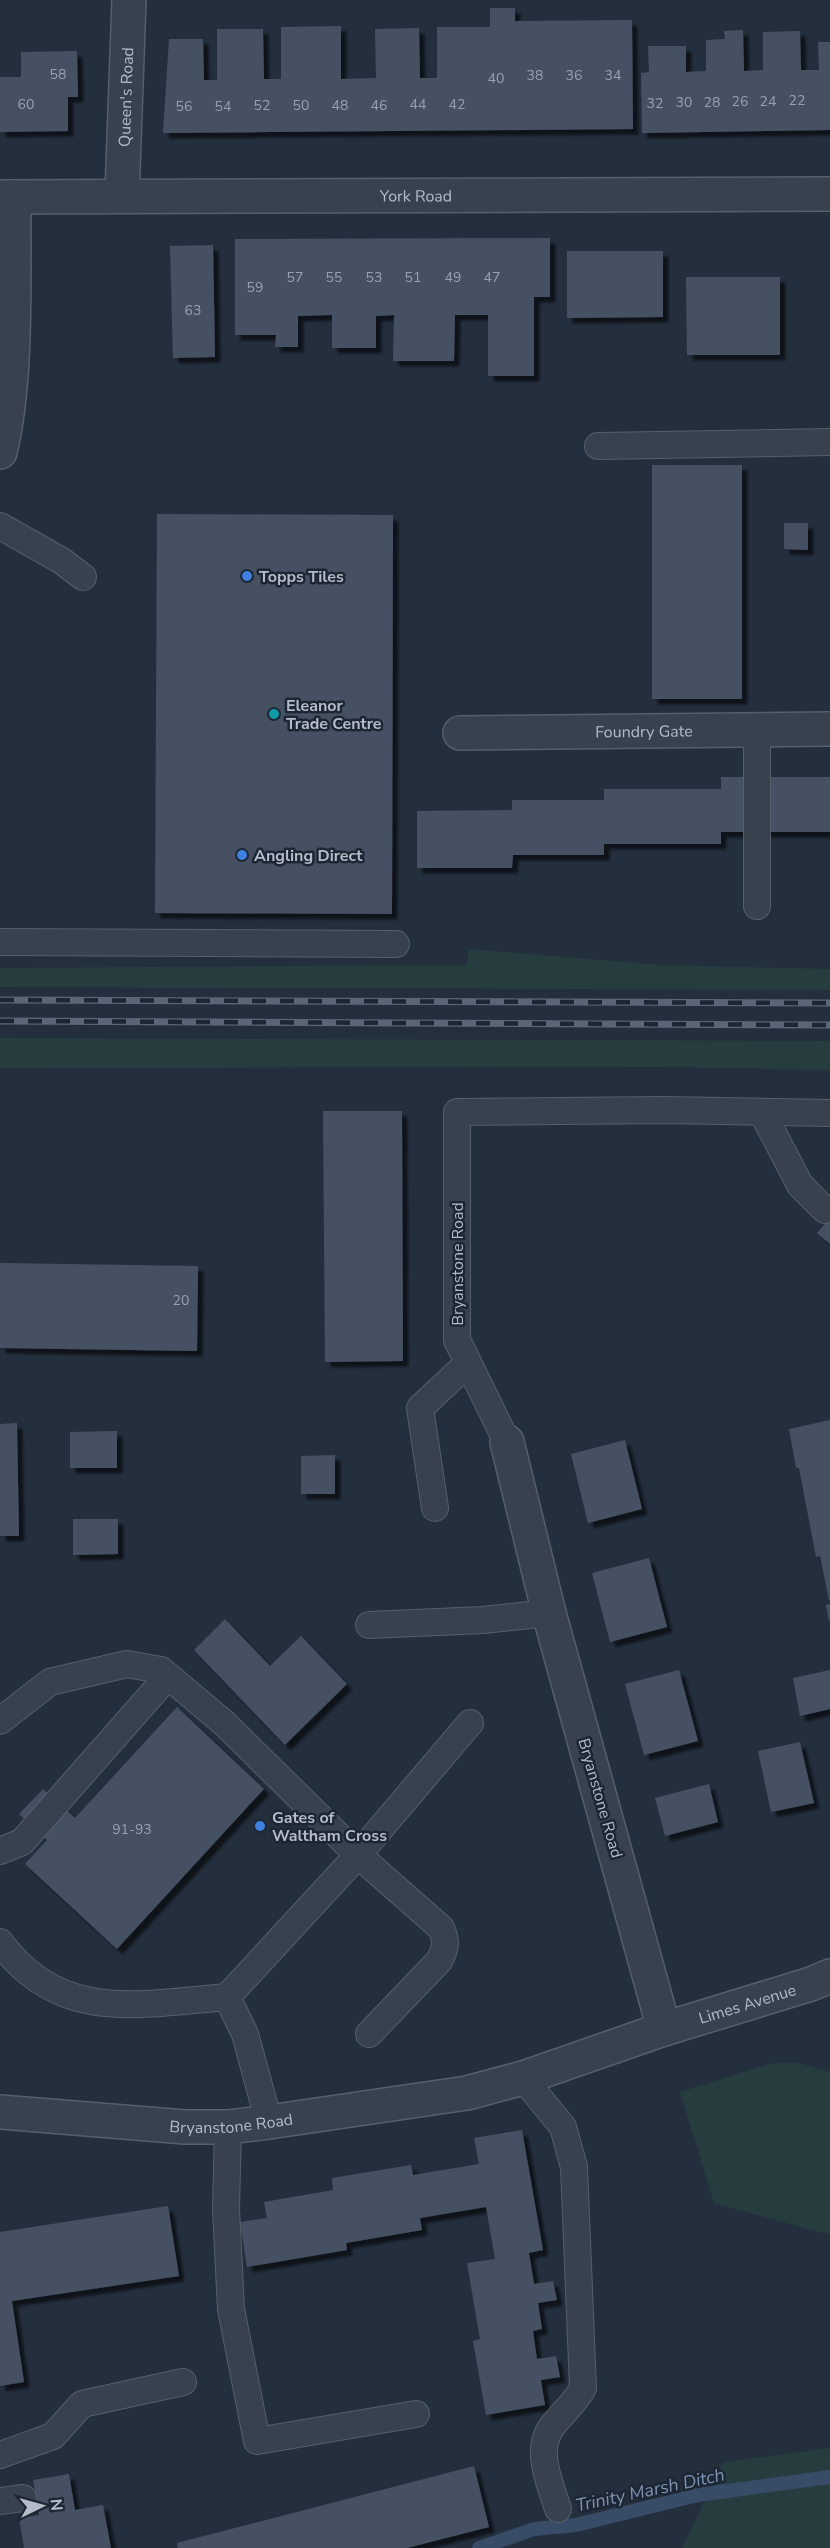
<svg xmlns="http://www.w3.org/2000/svg" width="830" height="2548" font-family="'Nunito Sans',sans-serif">
<defs>
<filter id="shadow"><feDropShadow dx="5.5" dy="5.5" stdDeviation="1.5" flood-color="#0009"/></filter>
</defs>
<rect width="100%" height="100%" fill="#242f3e"/>
<!-- green -->
<g fill="#263c3f">
<polygon points="468,949 661,965 830,969 830,990 0,987 0,968 467,965"/>
<polygon points="0,1038 830,1041 830,1070 667,1067 0,1068"/>
<polygon points="795,2062 830,2072 830,2235 714,2203 680,2092 769,2064"/>
<polygon points="830,2448 830,2548 682,2548 723,2462"/>
</g>
<g fill="none" stroke-linecap="round" stroke-linejoin="round">
<!-- stream -->
<polyline stroke="#394c67" stroke-width="14" points="479,2548 534,2529 576,2525 698,2495 830,2477"/>
</g>
<!-- building -->
<g fill="#455162" filter="url(#shadow)">
<polygon points="490,8 515,8 515,21 632,20 633,129 163,133 169,39 203,39 204,80 217,80 217,29 263,29 264,79 281,79 281,27 341,26 341,79 376,78 375,29 419,28 420,78 437,78 437,27 490,27"/>
<polygon points="743,30 744,71 763,70 763,32 800,31 801,70 819,70 818,42 830,42 830,130 642,133 641,73 649,72 648,46 686,46 686,72 706,71 706,40 725,39 724,31"/>
<polygon points="77,51 78,97 68,97 68,131 0,132 0,77 21,77 21,52"/>
<polygon points="550,238 550,297 534,297 534,376 488,376 488,315 455,315 454,361 393,361 394,315 376,316 376,348 332,348 332,315 298,316 298,347 275,347 276,335 235,335 235,239"/>
<polygon points="213,245 215,357 173,358 170,246"/>
<polygon points="567,251 663,251 663,317 567,318"/>
<polygon points="686,277 780,277 780,355 687,355"/>
<rect x="652" y="465" width="90" height="234"/>
<polygon points="157,514 393,515 392,914 155,913"/>
<polygon points="784,523 808,523 808,550 784,549"/>
<polygon points="721,777 830,777 830,832 721,832 721,844 604,844 604,855 513,855 512,868 417,868 417,811 512,810 512,800 604,800 604,789 721,789"/>
<polygon points="323,1111 402,1111 403,1361 325,1362"/>
<polygon points="830,1218 830,1244 817,1233"/>
<polygon points="0,1263 198,1266 197,1351 0,1348"/>
<polygon points="830,1420 830,1600 829,1600 820,1556 816,1557 799,1468 796,1468 789,1429"/>
<polygon points="17,1423 19,1536 0,1536 0,1424"/>
<polygon points="117,1431 117,1468 70,1468 70,1432"/>
<polygon points="625,1440 642,1509 588,1523 571,1454"/>
<polygon points="335,1455 335,1494 301,1494 301,1456"/>
<polygon points="73,1519 118,1519 118,1554 73,1555"/>
<polygon points="649,1558 667,1627 610,1642 592,1573"/>
<polygon points="830,1604 830,1621 829,1621 826,1605"/>
<polygon points="225,1619 270,1666 301,1636 347,1684 285,1745 194,1650"/>
<polygon points="679,1670 698,1741 644,1755 625,1684"/>
<polygon points="830,1670 830,1709 800,1716 793,1678"/>
<polygon points="177,1707 264,1789 117,1949 25,1864 47,1840 19,1814 43,1789 75,1818"/>
<polygon points="800,1742 814,1803 771,1812 758,1751"/>
<polygon points="709,1784 718,1822 665,1836 655,1798"/>
<polygon points="522,2130 543,2250 529,2253 534,2284 553,2281 557,2300 538,2303 542,2329 533,2331 537,2359 556,2356 560,2377 541,2380 545,2405 486,2415 473,2341 480,2339 467,2263 495,2259 486,2207 420,2218 422,2230 346,2243 347,2250 247,2267 240,2222 267,2218 264,2202 333,2190 332,2178 411,2165 413,2175 479,2164 474,2138"/>
<polygon points="168,2206 179,2276 12,2301 24,2382 0,2386 0,2232"/>
<polygon points="474,2466 489,2527 407,2548 178,2548 177,2543"/>
<polygon points="69,2474 75,2510 103,2505 111,2548 24,2548 19,2518 39,2515 33,2480"/>
</g>
<g fill="none" stroke-linecap="round" stroke-linejoin="round">
<!-- lane casing -->
<g stroke="#565f6c" stroke-width="28">
<g id="lane">
<polyline points="598,446 830,442"/>
<polyline points="0,526 62,561 83,577"/>
<polyline points="757,730 757,906"/>
<polyline points="0,942 396,944"/>
<polyline points="762,1112 800,1185 825,1210"/>
<polyline points="507,1442 457,1340 457,1112 664,1110 830,1113"/>
<polyline points="435,1508 420,1408 468,1363"/>
<polyline points="369,1625 483,1620 549,1613"/>
<path d="M0,1721L50,1682L127,1664L161,1670L224,1723L358,1855L227,1997C140,2004 60,2024 0,1942"/>
<polyline points="0,1851 22,1842 168,1676"/>
<polyline points="227,1997 245,2034 269,2122"/>
<path d="M369,2034L439,1961C446,1948 447,1941 441,1928L358,1855L470,1723"/>
<path d="M523,2078L563,2127L574,2167L583,2388C575,2403 564,2411 554,2424C533,2448 550,2483 558,2509"/>
<polyline points="228,2127 226,2209 231,2309 257,2441 416,2414"/>
<polyline points="0,2455 53,2436 82,2404 183,2382"/>
<polyline points="0,2501 23,2498"/>
</g>
</g>
<!-- street casing -->
<g stroke="#565f6c" stroke-width="36">
<g id="street">
<path id="s1" d="M122,195L129,0"/>
<path id="s2" d="M0,197L830,194"/>
<path d="M0,452C18,377 13,274 14,197"/>
<path id="s3" d="M460,733L830,729"/>
<path id="s4" d="M664,2029L811,1984L830,1976"/>
<path id="s5" d="M0,2112L185,2127H228L269,2122L467,2093L523,2078L664,2029L549,1613L507,1442"/>
</g>
</g>
<!-- lane -->
<use href="#lane" stroke="#38414e" stroke-width="26"/>
<!-- street -->
<use href="#street" stroke="#38414e" stroke-width="33"/>
<!-- rail casing -->
<g stroke="#5a6575" stroke-width="7">
<g id="rail">
<polyline points="0,1000 830,1003"/>
<polyline points="0,1021 830,1025"/>
</g>
</g>
<!-- rail -->
<use href="#rail" stroke="#1d2633" stroke-width="4.5" stroke-dasharray="14" stroke-linecap="butt"/>
</g>
<!-- markers -->
<g fill="#3f7fe0" stroke="#1d2633" stroke-width="2">
<circle cx="247" cy="576" r="6"/>
<circle cx="242" cy="855" r="6"/>
<circle cx="260" cy="1826" r="6"/>
</g>
<circle fill="#0f9aa8" stroke="#1d2633" stroke-width="2" cx="274" cy="714" r="6"/>
<g text-anchor="middle" stroke-width="5" stroke-linejoin="round" paint-order="stroke">
<!-- number labels -->
<g font-size="14" fill="#98a1af">
<text x="58" y="79">58</text>
<text x="535" y="80">38</text>
<text x="574" y="80">36</text>
<text x="613" y="80">34</text>
<text x="496" y="83">40</text>
<text x="797" y="105">22</text>
<text x="740" y="106">26</text>
<text x="768" y="106">24</text>
<text x="684" y="107">30</text>
<text x="712" y="107">28</text>
<text x="655" y="108">32</text>
<text x="26" y="109">60</text>
<text x="418" y="109">44</text>
<text x="457" y="109">42</text>
<text x="262" y="110">52</text>
<text x="301" y="110">50</text>
<text x="340" y="110">48</text>
<text x="379" y="110">46</text>
<text x="184" y="111">56</text>
<text x="223" y="111">54</text>
<text x="295" y="282">57</text>
<text x="334" y="282">55</text>
<text x="374" y="282">53</text>
<text x="413" y="282">51</text>
<text x="453" y="282">49</text>
<text x="492" y="282">47</text>
<text x="255" y="292">59</text>
<text x="193" y="315">63</text>
<text x="181" y="1305">20</text>
<text x="132" y="1834">91-93</text>
</g>
<!-- street labels -->
<g font-size="16" fill="#b4bcc9" stroke="#1d2633">
<text dy="6" stroke="none"><textPath href="#s1" startOffset="98">Queen's Road</textPath></text>
<text dy="6" stroke="none"><textPath href="#s2" startOffset="416">York Road</textPath></text>
<text dy="6" stroke="none"><textPath href="#s3" startOffset="184">Foundry Gate</textPath></text>
<text transform="translate(457 1264) rotate(-90)" y="6">Bryanstone Road</text>
<text transform="translate(601 1798) rotate(74)" y="6">Bryanstone Road</text>
<text dy="6" stroke="none"><textPath href="#s4" startOffset="87">Limes Avenue</textPath></text>
<text dy="6" stroke="none"><textPath href="#s5" startOffset="232">Bryanstone Road</textPath></text>
</g>
<!-- poi labels -->
<g font-size="16" font-weight="bold" fill="#b4bcc9" stroke="#1d2633" text-anchor="start">
<text x="259" y="582">Topps Tiles</text>
<text x="286" y="711">Eleanor<tspan x="286" dy="18">Trade Centre</tspan></text>
<text x="254" y="861">Angling Direct</text>
<text x="272" y="1823">Gates of<tspan x="272" dy="18">Waltham Cross</tspan></text>
</g>
<!-- water labels -->
<g font-size="18" font-style="italic" fill="#7c92b1" stroke="#1d2633">
<text transform="translate(650 2490) rotate(-12)" y="6">Trinity Marsh Ditch</text>
</g>
</g>
<!-- north arrow -->
<g transform="translate(42 2506) rotate(85)" stroke="#1d2633" stroke-width="4.5" paint-order="stroke">
<path d="M0-4.5L10 22L0 15L-10 22Z" fill="#b4bcc9"/>
<text y="-9" font-size="16" font-weight="bold" text-anchor="middle" fill="#b4bcc9">N</text>
</g>
</svg>
